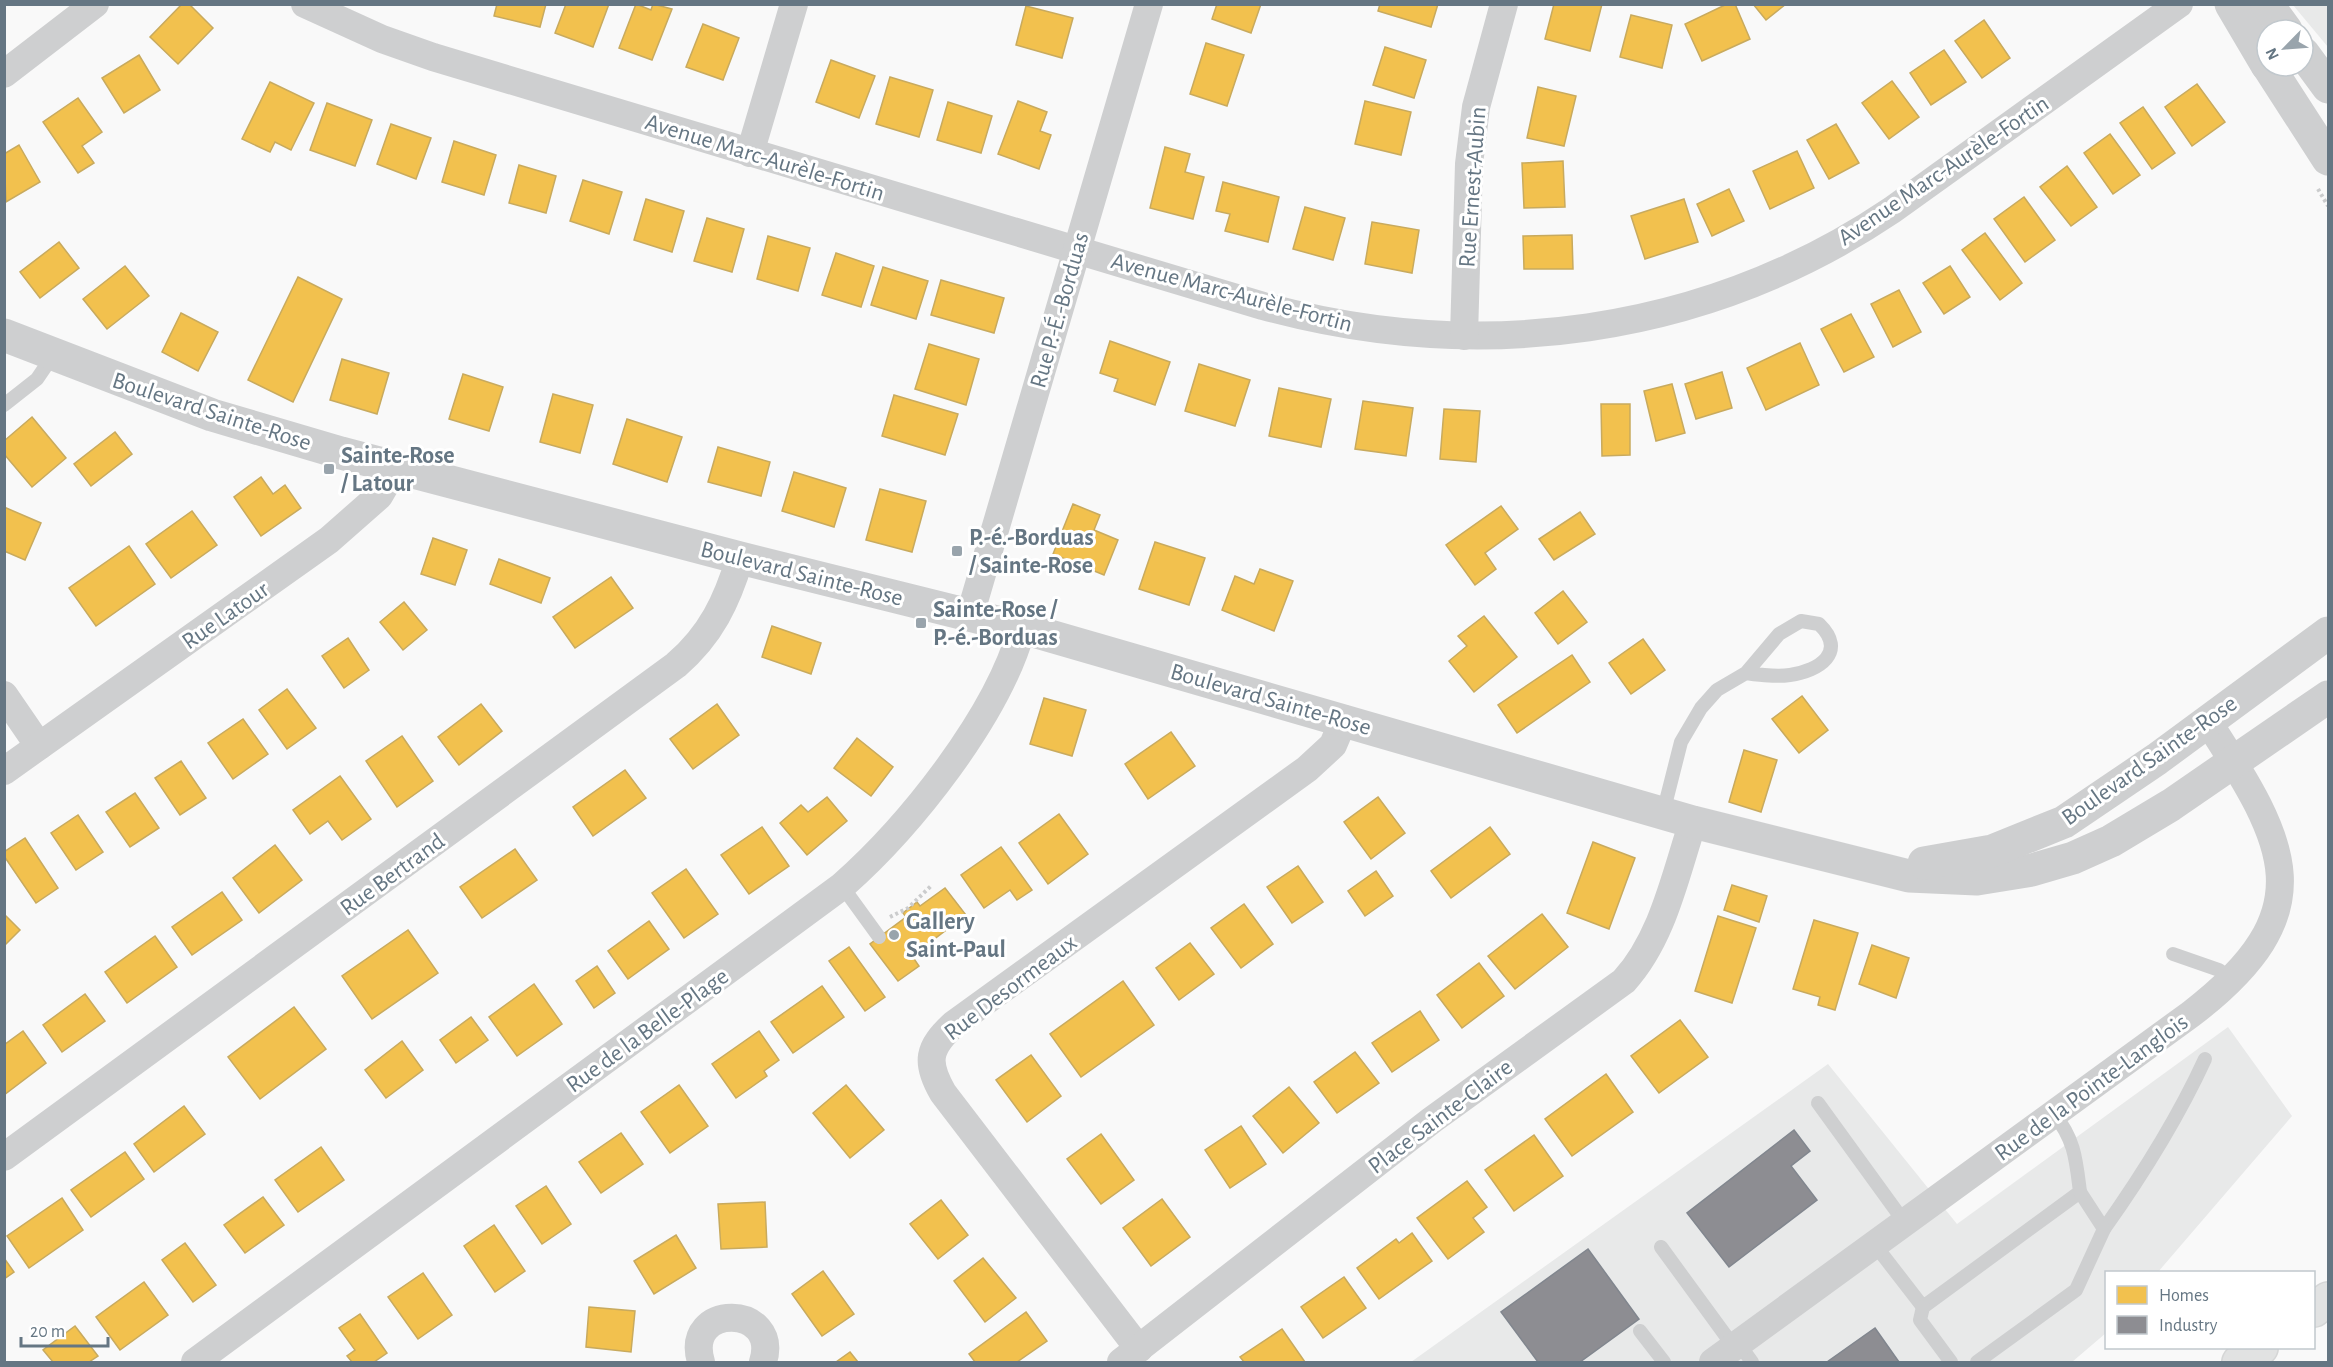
<svg xmlns="http://www.w3.org/2000/svg" width="2333" height="1367" font-family="'Alegreya Sans',sans-serif">
<rect width="100%" height="100%" fill="#f9f9f9"/>
<!-- built -->
<g fill="#e8e9e9">
<polygon points="2293,5 2328,5 2328,47"/>
<polygon points="2228,1027 2292,1116 2158,1272 2106,1272 2106,1333 2072,1362 1411,1362 1828,1064 1957,1224"/>
</g>
<!-- homes -->
<g fill="#f2c14e" stroke="#c8aa5e" stroke-width="1.5">
<polygon points="182,4 189,4 213,28 178,64 150,37"/>
<polygon points="497,4 546,4 540,27 494,16"/>
<polygon points="566,4 609,4 593,47 555,33"/>
<polygon points="636,4 651,10 653,4 672,9 652,60 619,48"/>
<polygon points="1217,4 1261,4 1251,33 1212,19"/>
<polygon points="1380,4 1438,4 1431,27 1378,11"/>
<polygon points="1554,4 1602,4 1590,51 1545,39"/>
<polygon points="1727,4 1735,4 1750,39 1702,61 1685,24"/>
<polygon points="1753,4 1786,4 1766,20"/>
<polygon points="1026,6 1073,18 1062,58 1016,45"/>
<polygon points="1631,15 1672,25 1662,68 1620,57"/>
<polygon points="1984,20 2010,58 1982,78 1955,41"/>
<polygon points="703,24 739,38 723,80 686,67"/>
<polygon points="1206,43 1244,55 1227,106 1190,94"/>
<polygon points="1385,47 1426,60 1414,98 1373,85"/>
<polygon points="1944,50 1966,82 1931,105 1910,73"/>
<polygon points="139,55 160,90 124,113 102,78"/>
<polygon points="831,60 875,76 859,118 816,102"/>
<polygon points="890,77 933,90 919,137 876,124"/>
<polygon points="1892,81 1919,117 1889,139 1862,103"/>
<polygon points="270,82 314,103 291,150 275,142 270,152 242,139"/>
<polygon points="2197,84 2225,122 2192,146 2165,107"/>
<polygon points="1538,87 1576,96 1564,146 1527,138"/>
<polygon points="78,98 102,132 82,146 94,163 78,173 43,122"/>
<polygon points="1018,101 1047,112 1040,131 1051,135 1039,169 998,154"/>
<polygon points="1365,101 1411,112 1401,155 1355,144"/>
<polygon points="948,102 992,116 981,153 937,140"/>
<polygon points="327,103 372,120 355,166 310,150"/>
<polygon points="2143,107 2175,153 2152,169 2120,123"/>
<polygon points="391,124 431,138 416,179 377,164"/>
<polygon points="1836,124 1859,163 1829,179 1807,140"/>
<polygon points="2110,134 2140,175 2113,194 2084,153"/>
<polygon points="454,141 496,155 484,195 442,182"/>
<polygon points="19,145 40,182 6,202 4,154"/>
<polygon points="1165,147 1190,154 1185,172 1204,177 1193,219 1150,208"/>
<polygon points="1797,151 1814,188 1770,209 1753,171"/>
<polygon points="1563,161 1565,207 1524,208 1522,163"/>
<polygon points="519,165 556,176 546,213 509,203"/>
<polygon points="2067,166 2097,207 2071,226 2040,187"/>
<polygon points="583,180 622,192 609,234 570,221"/>
<polygon points="1223,182 1279,197 1268,242 1225,231 1230,214 1216,211"/>
<polygon points="1729,189 1744,221 1712,236 1697,204"/>
<polygon points="2024,197 2055,240 2025,262 1994,219"/>
<polygon points="646,199 684,211 672,252 634,240"/>
<polygon points="1684,199 1698,242 1645,259 1631,216"/>
<polygon points="1305,207 1345,218 1333,260 1293,249"/>
<polygon points="707,218 744,229 732,272 694,261"/>
<polygon points="1372,222 1419,230 1412,273 1365,264"/>
<polygon points="1985,233 2022,283 2000,300 1962,250"/>
<polygon points="1572,235 1573,269 1524,269 1523,236"/>
<polygon points="768,236 810,248 798,291 757,279"/>
<polygon points="59,242 79,268 40,298 20,272"/>
<polygon points="836,253 874,266 861,307 822,295"/>
<polygon points="125,266 149,296 107,329 83,299"/>
<polygon points="1950,266 1970,297 1944,314 1923,283"/>
<polygon points="883,267 928,281 916,319 871,305"/>
<polygon points="298,277 342,299 293,402 248,380"/>
<polygon points="941,280 1004,298 994,333 931,315"/>
<polygon points="1899,290 1921,332 1893,347 1871,304"/>
<polygon points="181,313 218,332 198,371 162,352"/>
<polygon points="1851,314 1874,357 1844,372 1821,329"/>
<polygon points="1110,341 1170,362 1155,405 1114,391 1118,379 1100,373"/>
<polygon points="1800,343 1819,385 1766,410 1747,368"/>
<polygon points="929,344 979,359 966,405 915,389"/>
<polygon points="342,359 389,373 377,414 330,400"/>
<polygon points="1199,364 1250,380 1235,426 1185,411"/>
<polygon points="1722,372 1732,408 1696,419 1685,384"/>
<polygon points="463,374 503,387 489,431 449,419"/>
<polygon points="1672,384 1685,433 1656,441 1644,391"/>
<polygon points="1279,388 1331,399 1321,447 1269,436"/>
<polygon points="553,394 593,405 580,453 540,442"/>
<polygon points="894,395 958,414 945,455 882,436"/>
<polygon points="1363,401 1413,408 1406,456 1355,449"/>
<polygon points="1601,404 1630,404 1630,455 1602,456"/>
<polygon points="1444,409 1480,411 1476,462 1440,459"/>
<polygon points="32,417 66,458 32,487 4,454 4,441"/>
<polygon points="627,419 682,437 667,482 613,464"/>
<polygon points="115,432 132,454 91,486 74,464"/>
<polygon points="718,447 770,462 761,496 708,482"/>
<polygon points="794,472 846,488 834,527 782,511"/>
<polygon points="261,477 273,494 285,485 301,508 261,536 234,497"/>
<polygon points="880,489 926,501 912,552 866,540"/>
<polygon points="1073,504 1100,515 1094,530 1118,540 1104,575 1053,554"/>
<polygon points="1501,506 1518,529 1485,553 1496,569 1475,585 1446,545"/>
<polygon points="4,507 41,523 25,560 4,551"/>
<polygon points="192,511 217,545 171,578 146,544"/>
<polygon points="1580,512 1595,534 1554,560 1539,539"/>
<polygon points="433,538 467,550 455,585 421,574"/>
<polygon points="1155,542 1205,558 1189,605 1139,589"/>
<polygon points="129,546 155,584 96,626 69,588"/>
<polygon points="499,559 550,578 541,603 490,584"/>
<polygon points="1260,569 1293,581 1274,631 1222,610 1235,576 1254,584"/>
<polygon points="611,577 633,608 575,648 553,617"/>
<polygon points="1563,591 1587,622 1558,644 1535,613"/>
<polygon points="404,602 427,630 403,650 380,622"/>
<polygon points="1484,616 1517,657 1474,692 1449,661 1467,646 1458,636"/>
<polygon points="772,626 821,643 811,674 762,657"/>
<polygon points="348,638 369,670 344,688 322,656"/>
<polygon points="1643,639 1665,670 1631,694 1609,663"/>
<polygon points="1572,655 1590,682 1517,733 1498,705"/>
<polygon points="287,689 316,728 287,749 259,710"/>
<polygon points="1802,696 1828,730 1799,753 1772,719"/>
<polygon points="1044,698 1086,710 1072,756 1030,744"/>
<polygon points="481,704 502,731 459,765 438,737"/>
<polygon points="717,704 739,735 693,769 670,739"/>
<polygon points="243,719 268,754 233,779 208,743"/>
<polygon points="1171,732 1195,766 1148,799 1125,764"/>
<polygon points="402,736 433,781 397,807 366,761"/>
<polygon points="857,738 893,767 871,796 834,768"/>
<polygon points="1744,750 1777,760 1761,812 1729,802"/>
<polygon points="181,761 206,798 180,815 155,778"/>
<polygon points="625,770 646,798 593,836 573,807"/>
<polygon points="340,776 371,819 342,840 328,821 310,834 293,810"/>
<polygon points="135,793 159,828 130,847 106,812"/>
<polygon points="827,797 847,821 807,855 780,823 801,805 808,812"/>
<polygon points="1378,797 1405,833 1371,859 1344,822"/>
<polygon points="1059,814 1088,854 1048,884 1019,843"/>
<polygon points="78,815 103,852 76,870 51,833"/>
<polygon points="762,827 789,866 749,894 721,855"/>
<polygon points="1490,827 1510,854 1451,898 1431,871"/>
<polygon points="25,838 58,888 36,903 4,856 4,852"/>
<polygon points="1593,842 1635,858 1609,929 1567,913"/>
<polygon points="275,845 302,880 259,913 233,878"/>
<polygon points="1001,847 1032,890 1017,900 1010,890 984,908 961,875"/>
<polygon points="515,849 537,880 482,918 460,887"/>
<polygon points="1298,866 1323,902 1292,923 1267,887"/>
<polygon points="686,869 718,914 684,938 652,893"/>
<polygon points="1376,871 1393,896 1365,916 1348,891"/>
<polygon points="1732,885 1767,896 1759,922 1724,910"/>
<polygon points="945,888 966,915 912,956 919,966 898,981 870,944 906,917 903,913 917,902 920,906"/>
<polygon points="222,892 242,920 192,955 172,927"/>
<polygon points="1244,904 1273,944 1241,968 1211,928"/>
<polygon points="4,914 20,930 4,946"/>
<polygon points="1542,914 1568,947 1515,989 1488,956"/>
<polygon points="1718,916 1756,928 1732,1003 1695,991"/>
<polygon points="1814,920 1858,933 1835,1010 1818,1005 1820,997 1793,989"/>
<polygon points="649,921 669,949 628,979 608,951"/>
<polygon points="408,930 438,973 372,1019 342,976"/>
<polygon points="155,936 177,967 127,1003 105,972"/>
<polygon points="1190,943 1214,974 1179,1000 1156,968"/>
<polygon points="1872,945 1909,958 1896,998 1859,984"/>
<polygon points="849,947 885,997 865,1011 829,961"/>
<polygon points="1479,963 1504,996 1462,1028 1437,995"/>
<polygon points="597,966 615,993 594,1008 576,981"/>
<polygon points="1123,981 1154,1025 1081,1077 1050,1034"/>
<polygon points="534,984 562,1024 517,1056 489,1017"/>
<polygon points="822,986 844,1017 793,1053 771,1022"/>
<polygon points="85,994 105,1021 62,1052 43,1025"/>
<polygon points="294,1007 326,1049 260,1099 228,1057"/>
<polygon points="1420,1011 1439,1040 1392,1072 1372,1043"/>
<polygon points="471,1017 488,1040 456,1063 440,1040"/>
<polygon points="1680,1020 1708,1057 1659,1093 1631,1056"/>
<polygon points="23,1031 46,1063 4,1095 4,1045"/>
<polygon points="759,1031 779,1060 764,1071 767,1076 736,1098 712,1064"/>
<polygon points="402,1041 423,1070 386,1098 365,1070"/>
<polygon points="1355,1052 1379,1083 1337,1113 1314,1082"/>
<polygon points="1031,1055 1061,1096 1027,1122 996,1080"/>
<polygon points="1606,1074 1633,1112 1572,1156 1545,1119"/>
<polygon points="679,1085 708,1126 670,1153 641,1112"/>
<polygon points="846,1085 884,1130 850,1158 813,1113"/>
<polygon points="1289,1087 1319,1123 1283,1153 1253,1116"/>
<polygon points="184,1106 205,1134 154,1172 134,1144"/>
<polygon points="1241,1126 1266,1164 1230,1188 1205,1150"/>
<polygon points="621,1133 643,1164 601,1193 579,1162"/>
<polygon points="1101,1134 1134,1180 1101,1204 1067,1159"/>
<polygon points="1534,1135 1563,1176 1514,1211 1485,1170"/>
<polygon points="321,1147 344,1180 298,1212 275,1180"/>
<polygon points="125,1152 144,1179 91,1217 71,1190"/>
<polygon points="1467,1181 1487,1207 1473,1218 1484,1232 1448,1259 1417,1218"/>
<polygon points="546,1186 571,1224 542,1244 516,1206"/>
<polygon points="263,1197 284,1225 245,1253 224,1225"/>
<polygon points="62,1198 83,1230 29,1268 7,1236"/>
<polygon points="1162,1199 1190,1237 1151,1266 1123,1228"/>
<polygon points="941,1200 968,1235 938,1259 910,1224"/>
<polygon points="765,1202 767,1247 721,1249 718,1204"/>
<polygon points="494,1225 525,1271 495,1292 464,1246"/>
<polygon points="1412,1233 1432,1261 1379,1299 1357,1268 1396,1239 1399,1243"/>
<polygon points="676,1235 696,1268 654,1294 634,1261"/>
<polygon points="185,1243 216,1285 193,1302 162,1260"/>
<polygon points="4,1258 14,1272 4,1279"/>
<polygon points="983,1258 1016,1298 985,1322 954,1281"/>
<polygon points="823,1271 854,1314 822,1336 792,1294"/>
<polygon points="423,1273 452,1315 418,1339 388,1297"/>
<polygon points="1344,1277 1366,1308 1323,1338 1301,1307"/>
<polygon points="144,1282 168,1315 120,1350 96,1317"/>
<polygon points="589,1307 635,1311 631,1352 586,1347"/>
<polygon points="1026,1312 1047,1341 1017,1362 975,1362 969,1354"/>
<polygon points="360,1314 387,1353 374,1362 352,1362 347,1356 355,1350 339,1328"/>
<polygon points="75,1326 98,1356 89,1362 53,1362 43,1350"/>
<polygon points="1282,1329 1305,1362 1244,1362 1240,1357"/>
<polygon points="850,1352 858,1362 836,1362"/>
</g>
<!-- industry -->
<g fill="#8d8d92" stroke="#81868e" stroke-width="1.5">
<polygon points="1794,1130 1810,1151 1791,1166 1817,1200 1729,1267 1687,1213"/>
<polygon points="1588,1249 1639,1319 1580,1362 1538,1362 1501,1312"/>
<polygon points="1875,1328 1899,1362 1827,1362"/>
</g>
<g fill="none" stroke-linecap="round" stroke-linejoin="round">
<!-- motorway casing -->
<g stroke="#d5d6d6" stroke-width="36">
<g id="motorway">
<polyline points="2314,1310 2328,1299"/>
<polyline points="2239,1362 2261,1348"/>
</g>
</g>
<!-- path -->
<g stroke="#cbcccd" stroke-width="4" stroke-dasharray="3 3" stroke-linecap="butt">
<polyline points="2318,189 2328,206"/>
<polyline points="890,917 908,908 931,886"/>
</g>
<!-- service -->
<g stroke="#cecfd0" stroke-width="14">
<polyline points="4,405 37,379 54,354"/>
<path d="M1663,813L1681,742L1701,708L1717,690L1746,673L1779,634L1801,621L1819,624C1848,652 1819,671 1790,675C1775,677 1761,675 1746,673"/>
<polyline points="842,886 879,937"/>
<polyline points="2173,954 2219,970 2232,980"/>
<polyline points="1818,1103 1905,1223"/>
<path d="M2104,1229C2143,1174 2177,1120 2205,1059"/>
<path d="M1875,1245L1923,1307L2080,1192C2076,1160 2075,1140 2054,1114"/>
<polyline points="1661,1247 1734,1347"/>
<polyline points="1923,1307 1920,1320 1951,1362"/>
<polyline points="1640,1331 1664,1362"/>
<polyline points="1739,1344 1752,1362"/>
<polyline points="1977,1362 2076,1290 2104,1229 2080,1192"/>
</g>
<!-- minor -->
<g stroke="#cecfd0" stroke-width="28">
<path d="M305,4L382,39L433,57L1263,306C1479,365 1705,336 1892,210L2179,4"/>
<polyline points="4,74 95,4"/>
<polyline points="750,153 794,4"/>
<polyline points="1464,336 1469,164 1476,107 1504,4"/>
<polyline points="970,615 1149,4"/>
<polyline points="4,695 39,746"/>
<polyline points="4,771 329,540 379,496 396,467"/>
<path d="M4,1157L676,665C711,635 727,601 740,558"/>
<path d="M1139,1349L943,1093C925,1062 928,1048 954,1024L1307,769L1333,745L1344,719"/>
<path d="M195,1362L842,886C910,826 998,716 1022,628"/>
<path d="M701,1362C683,1302 781,1304 763,1362"/>
<path d="M1121,1362L1432,1120L1624,981C1663,938 1675,876 1693,822"/>
<path d="M1713,1362L2191,1014C2325,911 2288,845 2208,722"/>
</g>
<!-- tertiary -->
<g stroke="#cecfd0" stroke-width="33">
<polyline points="2231,4 2267,65"/>
<polyline points="2267,4 2286,30"/>
<polyline points="2303,53 2328,87"/>
<polyline points="2268,66 2328,159"/>
<polyline points="4,335 212,415 341,453 740,558 1033,631 1693,822 1909,876 1977,879 2032,870 2073,858 2111,841 2171,805 2328,697"/>
<polyline points="1924,863 1992,851 2064,822 2157,759 2328,633"/>
</g>
<!-- motorway -->
<use href="#motorway" stroke="#e1e2e2" stroke-width="33"/>
</g>
<!-- markers -->
<g fill="#99a4ac" stroke="#fff" stroke-width="2">
<rect x="323" y="463" width="12" height="12" rx="3"/>
<rect x="951" y="545" width="12" height="12" rx="3"/>
<rect x="915" y="617" width="12" height="12" rx="3"/>
<circle cx="894" cy="935" r="6"/>
</g>
<g text-anchor="middle" stroke-width="6" stroke-linejoin="round" paint-order="stroke">
<!-- street labels -->
<g font-size="24" fill="#657683" stroke="#fff">
<text transform="translate(765 157) rotate(17)" y="8">Avenue Marc-Aurèle-Fortin</text>
<text transform="translate(1943 170) rotate(-34)" y="8">Avenue Marc-Aurèle-Fortin</text>
<text transform="translate(1472 187) rotate(-86)" y="8">Rue Ernest-Aubin</text>
<text transform="translate(1232 292) rotate(15)" y="8">Avenue Marc-Aurèle-Fortin</text>
<text transform="translate(1059 310) rotate(-74)" y="8">Rue P.-É.-Borduas</text>
<text transform="translate(212 411) rotate(18)" y="8">Boulevard Sainte-Rose</text>
<text transform="translate(802 573) rotate(14)" y="8">Boulevard Sainte-Rose</text>
<text transform="translate(225 615) rotate(-35)" y="8">Rue Latour</text>
<text transform="translate(1271 699) rotate(16)" y="8">Boulevard Sainte-Rose</text>
<text transform="translate(2149 760) rotate(-35)" y="8">Boulevard Sainte-Rose</text>
<text transform="translate(392 874) rotate(-36)" y="8">Rue Bertrand</text>
<text transform="translate(1010 987) rotate(-37)" y="8">Rue Desormeaux</text>
<text transform="translate(647 1030) rotate(-36)" y="8">Rue de la Belle-Plage</text>
<text transform="translate(2091 1087) rotate(-36)" y="8">Rue de la Pointe-Langlois</text>
<text transform="translate(1440 1116) rotate(-37)" y="8">Place Sainte-Claire</text>
</g>
<!-- poi labels -->
<g font-size="24" font-weight="bold" fill="#657683" stroke="#fff" text-anchor="start">
<text x="341" y="463">Sainte-Rose<tspan x="341" dy="28">/ Latour</tspan></text>
<text x="969" y="545">P.-é.-Borduas<tspan x="969" dy="28">/ Sainte-Rose</tspan></text>
<text x="933" y="617">Sainte-Rose /<tspan x="933" dy="28">P.-é.-Borduas</tspan></text>
<text x="906" y="929">Gallery<tspan x="906" dy="28">Saint-Paul</tspan></text>
</g>
</g>
<!-- border -->
<rect width="2333" height="1367" fill="none" stroke="#657683" stroke-width="12"/>
<!-- legend -->
<rect x="2105" y="1271" width="210" height="78" fill="#ffffff" stroke="#c1c8cd" stroke-width="1.5"/>
<rect x="2117" y="1286" width="30" height="18" fill="#f2c14e" stroke="#c1c8cd" stroke-width="1.5"/>
<text x="2159" y="1301" font-size="18" fill="#657683">Homes</text>
<rect x="2117" y="1316" width="30" height="18" fill="#8d8d92" stroke="#c1c8cd" stroke-width="1.5"/>
<text x="2159" y="1331" font-size="18" fill="#657683">Industry</text>
<!-- north arrow -->
<g transform="translate(2285 48) rotate(245)"><circle r="28" fill="#ffffff" stroke="#c1c8cd" stroke-width="1.5"/>
<path d="M0-4.5L10 22L0 15L-10 22Z" fill="#99a4ac"/>
<text y="-9" font-size="16" font-weight="bold" text-anchor="middle" fill="#657683">N</text>
</g>
<!-- scale -->
<path d="M21 1337v9h87v-9" fill="none" stroke="#657683" stroke-width="3"/>
<text x="30" y="1337" font-size="18" fill="#657683" stroke="#ffffff" stroke-width="4.5" paint-order="stroke">20 m</text>
</svg>
